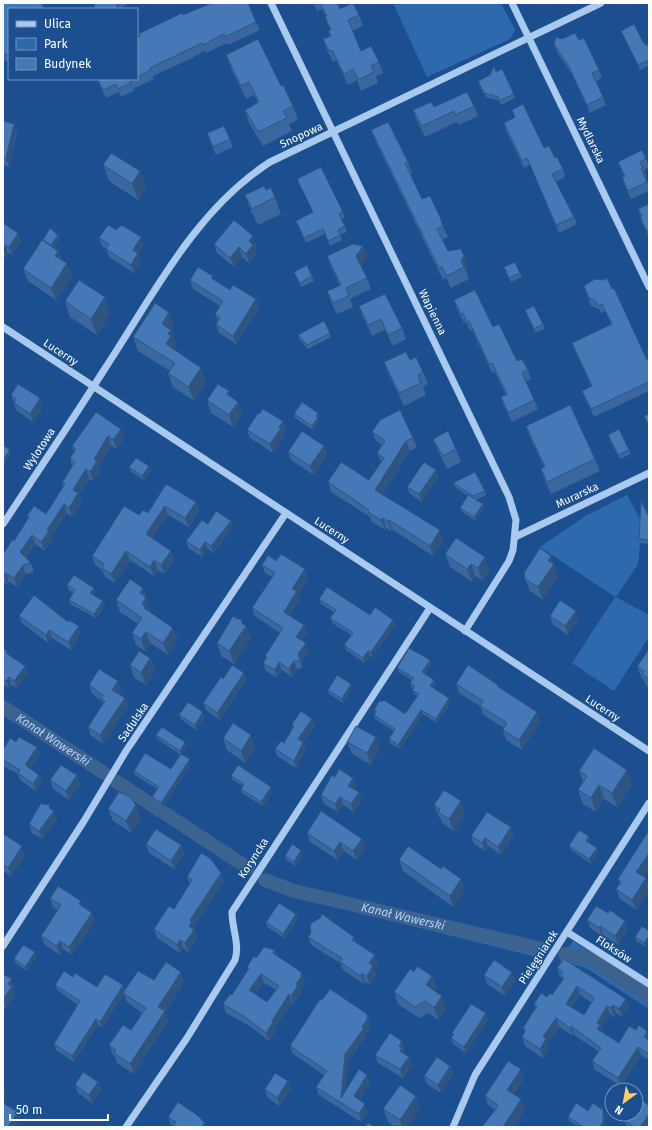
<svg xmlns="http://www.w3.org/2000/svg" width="652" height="1130" font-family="'Fira Sans',sans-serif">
<rect width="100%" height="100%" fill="#1b4f8f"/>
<!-- green -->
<g fill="#2e69ad">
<polygon points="393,3 501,3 515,30 510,39 427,77"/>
<polygon points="627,495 642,523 640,543 638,564 616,597 649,615 649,637 614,691 572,663 615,597 540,547 587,515"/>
<polygon points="3,702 17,711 19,709 107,769 101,779 3,713"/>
<polygon points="121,780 252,864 245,874 158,815 157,817 116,788"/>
<polygon points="264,874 295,887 549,945 541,958 335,907 291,895 260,880"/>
<polygon points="573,941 649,988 649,1009 586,968 560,961"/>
</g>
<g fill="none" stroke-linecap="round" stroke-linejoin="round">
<!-- canal -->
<g stroke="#3c6290" stroke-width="14">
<path id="s1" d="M3,707L104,773"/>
<polyline points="117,782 248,868"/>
<path id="s2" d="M265,880L294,891L542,949"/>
<polyline points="565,954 589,958 649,997"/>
</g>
<!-- minor -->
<g stroke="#a9c9ee" stroke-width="7">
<polyline points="271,3 509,497 516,520 513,550 509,561 465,631"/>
<polyline points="512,3 649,287"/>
<polyline points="3,327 649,751"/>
<path d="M3,524C37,473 71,422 104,370C153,296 194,211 270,162L601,3"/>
<polyline points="515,537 649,473"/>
<polyline points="567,932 649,984"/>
<polyline points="3,946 84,821 126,751 286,513"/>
<path d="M126,1127L187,1038L235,960C240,944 232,929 232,912L430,608"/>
<polyline points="453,1127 475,1075 649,803"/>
</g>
</g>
<!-- wall -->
<g fill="#3a679d" fill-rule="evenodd">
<polygon points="3,3 43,3 45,9 9,9 9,61 3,61"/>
<polygon points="93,3 131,3 122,7 123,9 95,9"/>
<polygon points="314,3 337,3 340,9 359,15 363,26 352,31 361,51 379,62 383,73 376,76 378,83 361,91 357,80 348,85 336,60 333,62 327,50 323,39 330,36 328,31 330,30 325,17 326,17 322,9 317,11"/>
<polygon points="183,15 256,22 260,30 228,45 227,43 206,53 205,51 190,59 153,76 154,79 133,89 134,91 121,97 119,92 106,98 101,88 98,80 100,79 137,79 137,38"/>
<polygon points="621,31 642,40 645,45 649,48 649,65 640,70"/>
<polygon points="562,39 579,40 599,70 602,78 596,81 603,97 606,105 590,113 571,73 557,52 554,44"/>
<polygon points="226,55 281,86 293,106 298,120 289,124 292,131 263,146 249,123 245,110 258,103 254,95 246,99 231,68"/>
<polygon points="478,81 514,94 515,98 501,105 499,101 486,97"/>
<polygon points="474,106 478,116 459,125 457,122 425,137 417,121 413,110 434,107"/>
<polygon points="512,110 544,148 555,158 563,169 565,177 556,182 574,217 577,224 559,233 530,165 524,168 506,131 504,123 515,118"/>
<polygon points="3,121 14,124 17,133 9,167 3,165"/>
<polygon points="371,130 408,162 412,174 410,175 422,199 443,226 448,237 442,240 448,251 464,256 468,268 466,271 469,279 451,288 446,278 443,280 376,142"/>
<polygon points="207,133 230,139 233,147 216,155 210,141"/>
<polygon points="646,159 649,167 644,170 646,176 645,176 649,186 649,191 631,199 625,186 622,177 624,176 618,162"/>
<polygon points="103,165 140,171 146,188 138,200 109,181"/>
<polygon points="297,179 343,212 345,217 342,219 347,232 340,235 342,240 330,246 325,234 306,243 296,221 313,212 299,184"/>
<polygon points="266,190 275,197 281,214 258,225 251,211 245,195"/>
<polygon points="649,204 649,238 645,229 640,217 641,216 638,209"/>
<polygon points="3,223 21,241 12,255 8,253 6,257 3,256"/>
<polygon points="116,230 144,245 138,254 141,262 134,273 109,257 106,249 102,246 99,238"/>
<polygon points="58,235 60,239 54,248 58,251 62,260 72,276 56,300 28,281 23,269 43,241 43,240"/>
<polygon points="214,244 256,246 255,248 257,254 249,263 242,257 234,267 217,253"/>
<polygon points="363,246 367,257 361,266 367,278 371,289 350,299 353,307 337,314 331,302 327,291 340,286 331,267 327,256"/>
<polygon points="504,267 520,273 522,277 511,282"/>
<polygon points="294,272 312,276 314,281 301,287"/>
<polygon points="595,279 647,360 649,359 649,391 594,417 585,398 582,391 591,386 575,351 572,343 611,324 605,311 601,313 599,309 591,306 584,286"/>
<polygon points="190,280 214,280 230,290 256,299 259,308 236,344 219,333 216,324 218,322 215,314 220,306 193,289"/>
<polygon points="454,300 493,327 517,361 528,370 531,379 526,381 534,400 538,409 512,422 504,406 501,397 506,395 495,372 492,373 472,330 470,331 466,322 464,323 457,309"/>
<polygon points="65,301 111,313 97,335 70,317"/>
<polygon points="359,306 402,328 406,339 393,346 385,330 372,336 363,317"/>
<polygon points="525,310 543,324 545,329 535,333"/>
<polygon points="169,312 174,326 172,331 176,344 175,346 176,350 175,351 206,382 194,401 173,387 168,373 170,371 138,351 133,337"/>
<polygon points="330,333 331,337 308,349 299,339 298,335"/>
<polygon points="410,360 423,372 428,384 423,387 426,395 404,406 389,375 384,362"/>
<polygon points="11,395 43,407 33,422 17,411"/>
<polygon points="231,397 238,402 242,414 233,427 211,413 207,400"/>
<polygon points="294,414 319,417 318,419 319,422 313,430 295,418"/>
<polygon points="283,421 286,430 283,434 284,436 273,453 250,438 247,430"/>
<polygon points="526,426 595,459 600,471 551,494 545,481 541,469 544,467 530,438"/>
<polygon points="121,429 124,438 117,449 111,446 99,465 101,470 93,481 89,479 79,495 82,503 72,517 67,513 51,537 52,540 45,551 35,544 26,558 31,563 34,572 26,574 17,587 9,582 7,584 3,582 3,554 14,541 29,519 27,516 46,514 63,487 62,483 72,466 70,458 74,452 72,446"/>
<polygon points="372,432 413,438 417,447 410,451 382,494 443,540 433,556 393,530 392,532 386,528 385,530 371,521 370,517 331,492 328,482 369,480 381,462 377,453 382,445 376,441"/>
<polygon points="608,435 629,450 631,454 620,459"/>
<polygon points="433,439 456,449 461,462 447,469 438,451"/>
<polygon points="3,445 11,454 6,462 3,461"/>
<polygon points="324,446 327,454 314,475 291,460 288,452"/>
<polygon points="149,466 151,471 144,480 131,472 129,467"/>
<polygon points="436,470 438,477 422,502 410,494 407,487"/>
<polygon points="453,483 485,491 486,495 476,500 483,504 484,508 476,521 462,512 460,508 468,496 455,487"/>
<polygon points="166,484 196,502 199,511 189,527 168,515 152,538 174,560 165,574 158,570 154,576 130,560 115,583 105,577 102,570 95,565 92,556 139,515 148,513"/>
<polygon points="649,517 649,544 640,543 639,539"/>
<polygon points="231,521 233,527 214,553 208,549 202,557 188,548 186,541 208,524"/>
<polygon points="445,554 490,570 483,581 475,576 472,582 450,567"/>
<polygon points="276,561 305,569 308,578 298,593 300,600 289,616 304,625 307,633 302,640 309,651 301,662 302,668 297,669 292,677 282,670 277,678 266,671 263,663 266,658 265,656 280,633 255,616 252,608 272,577 265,573 262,565"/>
<polygon points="556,568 555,569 558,577 543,600 530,591 525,579"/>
<polygon points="67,585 94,588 95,592 93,595 105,606 96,618 70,604 69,600 73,593 68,589"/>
<polygon points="143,588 150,609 149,611 178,639 168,655 150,643 145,651 136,645 132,633 138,624 120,612 116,600"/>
<polygon points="319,599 370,615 393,620 395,625 372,657 370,656 365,663 346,650 344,645 351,635 332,623 330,618 334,612 321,604"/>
<polygon points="19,616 68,622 79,626 81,633 71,650 52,638 48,643 22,623"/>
<polygon points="550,616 579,619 568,635 553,625"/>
<polygon points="237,619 241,619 243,624 246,626 251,638 234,664 221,656 217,643"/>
<polygon points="3,648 7,651 8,654 25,666 28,673 17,688 11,685 9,688 3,684"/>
<polygon points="649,649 649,688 646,686 644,680 642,679 637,667"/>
<polygon points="150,658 155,671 146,685 134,678 130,665"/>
<polygon points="430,660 431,664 425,674 434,680 435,684 433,688 451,703 437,723 423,714 400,749 390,743 389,739 394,731 375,719 374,715 375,713 374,710 405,714 417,696 414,694 412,690 413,688 412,688 410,683 412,680 399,672 397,668"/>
<polygon points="244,673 246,680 220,720 206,710 203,703 223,679"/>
<polygon points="456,684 499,687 540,721 522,750 506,740 503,730 504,728 483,715 480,706 459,693"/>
<polygon points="89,685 121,690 119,694 125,698 128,707 103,744 91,736 88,727 103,704 102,701 92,694"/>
<polygon points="353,688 343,703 329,694 328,690"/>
<polygon points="179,715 205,717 196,730 181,719"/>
<polygon points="312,719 315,726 303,742 306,749 296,768 277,756 275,749 284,743 293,728 292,724"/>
<polygon points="156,735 185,742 186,747 181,754 191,764 163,807 154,801 152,797 157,789 135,775 134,771 171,769 180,754 157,739"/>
<polygon points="223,738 255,747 245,763 227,750"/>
<polygon points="16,742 37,747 40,754 30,768 42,782 36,791 20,780 18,774 3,766 3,750"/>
<polygon points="347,742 380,749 371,765 352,754"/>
<polygon points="579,771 632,784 617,807 604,799 596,812 583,804 578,790 583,782"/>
<polygon points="231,776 271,787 272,792 263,806 242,793 241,789 243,786 233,780"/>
<polygon points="335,777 353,778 356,786 354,789 359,792 362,800 354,812 343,805 338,812 324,804 321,795"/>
<polygon points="50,780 80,784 69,800 53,789"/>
<polygon points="49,804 51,809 57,819 42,839 32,833 29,824 45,805"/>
<polygon points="434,805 465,814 454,831 443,824 441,819 439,817"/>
<polygon points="108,809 141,818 131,833 113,821"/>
<polygon points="649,825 649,868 643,877 646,878 649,887 649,889 636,910 620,899 616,889 620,884 618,879 648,831 647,828"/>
<polygon points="511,827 514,835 501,855 488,846 485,851 474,844 471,836"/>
<polygon points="307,833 365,848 357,860 344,851 338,860 310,842"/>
<polygon points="589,836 590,841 589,843 597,848 598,852 591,864 571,850 569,846"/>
<polygon points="3,837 25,855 11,876 3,871"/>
<polygon points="146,844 181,845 184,854 174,869 149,853"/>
<polygon points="303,855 296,866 286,860 285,856"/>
<polygon points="399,860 465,889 453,907 403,871"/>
<polygon points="221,873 224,882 194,927 195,930 195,931 197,938 188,952 183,948 180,953 157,938 154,929 174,909 190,885 187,877"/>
<polygon points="50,899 83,907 92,913 95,921 72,955 63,949 60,955 44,944 41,936 58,910 53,907"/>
<polygon points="608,913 625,921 628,929 618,945 603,935 602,936 590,928 587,920"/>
<polygon points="296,914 298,919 285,938 267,927 266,922"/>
<polygon points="649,931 649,942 645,947 636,941 635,937"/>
<polygon points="308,937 354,937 356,942 378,963 374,969 376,974 370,985 365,982 364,984 343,970 340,963 311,945"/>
<path d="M275,950L278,956L305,980L304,985L300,991L301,993L294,1004L292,1003L275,1028L276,1031L269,1041L248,1025L226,1013L223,1004L232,995L248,970L247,967L256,958ZM264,983L276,990L267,1002L255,994Z"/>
<polygon points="36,957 27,971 15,963 14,959"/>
<path d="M557,968L629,1007L622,1017L616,1013L614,1017L610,1014L601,1029L602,1032L619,1043L636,1030L649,1035V1060L641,1055L621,1086L595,1070L592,1061L599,1052L574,1035L573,1036L559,1027L548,1043L549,1048L543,1058L525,1046L522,1037L525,1033L523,1028L535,1008L534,1004L552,995L563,981L562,978L560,977ZM580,995L592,1003L584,1015L572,1007Z"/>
<polygon points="414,972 432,976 437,987 434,991 446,1008 438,1020 429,1013 419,1018 398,1004 394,992"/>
<polygon points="512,972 515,980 505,996 487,984 484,975"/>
<polygon points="3,974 15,987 13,989 15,994 6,1009 3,1007"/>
<polygon points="73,977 97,987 123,985 125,990 154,980 184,982 165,1012 168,1021 134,1074 117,1063 115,1056 113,1055 109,1045 131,1030 142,1013 127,1002 124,994 102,1028 98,1025 74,1062 56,1050 54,1044 78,1005 58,991 55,985"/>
<polygon points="488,1020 466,1053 453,1044 451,1038 453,1035 452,1033"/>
<polygon points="370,1022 370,1027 366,1034 366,1036 348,1062 345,1091 367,1075 370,1083 360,1100 368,1112 361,1122 319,1095 316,1087 324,1075 293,1054 290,1046"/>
<polygon points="405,1049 404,1052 404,1054 409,1057 412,1065 403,1078 378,1063 375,1055"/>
<polygon points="450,1066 453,1074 441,1093 427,1084 424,1076"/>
<polygon points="524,1078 514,1094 521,1099 525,1109 513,1127 482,1127 495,1110 488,1105 485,1096"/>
<polygon points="288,1081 291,1089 280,1106 268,1098 265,1089"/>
<polygon points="98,1082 101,1090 92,1103 78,1093 75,1085"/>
<polygon points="420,1108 408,1127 396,1127 388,1122 383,1109"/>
<polygon points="603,1110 605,1114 604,1127 579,1127 569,1121 568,1117 588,1111"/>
<polygon points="168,1117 207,1127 173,1126 171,1125"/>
<polygon points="624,1120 649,1127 627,1127"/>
</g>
<!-- shaded-wall -->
<g fill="#305480">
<polygon points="43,3 45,9 42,9"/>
<polygon points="14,124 17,133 9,167 6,158"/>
<polygon points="140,171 146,188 138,200 132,184"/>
<polygon points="18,233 21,241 12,255 9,247"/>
<polygon points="58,235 60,239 53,250 51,245"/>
<polygon points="253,236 256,246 255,248 257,254 249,263 246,254 249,241"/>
<polygon points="141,237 144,245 138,254 141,262 134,273 131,265 133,250"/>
<polygon points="5,245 8,253 6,257 3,250 3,249"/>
<polygon points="363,246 367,257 360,267 356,256"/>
<polygon points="239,247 242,257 234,267 230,258"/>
<polygon points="58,251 63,264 55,256"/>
<polygon points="464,256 468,268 466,271 461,261"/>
<polygon points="67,263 72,276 56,300 51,288"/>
<polygon points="105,297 111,313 97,335 91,319"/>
<polygon points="256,299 259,308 236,344 233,336"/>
<polygon points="169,312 174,326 172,331 176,344 175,346 176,350 171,358 166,344 162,324"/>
<polygon points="201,368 206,382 194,401 188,387"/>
<polygon points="229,391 233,403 227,394"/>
<polygon points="40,398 43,407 33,422 30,414"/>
<polygon points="238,402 242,414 233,427 229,415"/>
<polygon points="318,413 319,417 318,419 319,422 313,430 312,426 316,416"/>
<polygon points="283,421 286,430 283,434 284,436 273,453 270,444"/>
<polygon points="121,429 124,438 117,449 113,440"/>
<polygon points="108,436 111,446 99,465 101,470 93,481 90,472 94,459"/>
<polygon points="406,441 410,451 378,499 375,490"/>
<polygon points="324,446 327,454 314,475 310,466"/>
<polygon points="10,450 11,454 6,462 4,458"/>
<polygon points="149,466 151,471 144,480 142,476"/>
<polygon points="86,469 89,479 79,495 82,503 72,517 69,508 73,490"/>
<polygon points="436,470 438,477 422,502 419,494"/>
<polygon points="196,502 199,511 189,527 185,518"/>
<polygon points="64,504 67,513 51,537 52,540 45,551 41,542 47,530"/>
<polygon points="483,504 484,508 476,521 474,517"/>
<polygon points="165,506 168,515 149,543 146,534"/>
<polygon points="383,518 386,528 385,530 381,520"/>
<polygon points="389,520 393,530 392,532 388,522"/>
<polygon points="231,521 233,527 214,553 211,546"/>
<polygon points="440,530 443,540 433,556 430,546"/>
<polygon points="32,535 35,544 24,561 20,552"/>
<polygon points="205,542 208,549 202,557 200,550"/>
<polygon points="126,551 130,560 115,583 111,574"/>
<polygon points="171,551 174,560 165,574 161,565"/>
<polygon points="551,556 556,568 555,569 558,577 543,600 538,587 548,561"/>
<polygon points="485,557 490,570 483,581 478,568"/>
<polygon points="154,560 158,570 154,576 150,567"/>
<polygon points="471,564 475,576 472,582 467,569"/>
<polygon points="23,565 26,574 17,587 14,578"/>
<polygon points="305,569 308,578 298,593 300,600 287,620 284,612 292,589"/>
<polygon points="6,573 9,582 7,584 4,575"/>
<polygon points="94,588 95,592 92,597 90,593"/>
<polygon points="143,588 150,609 148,613 150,618 142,604 140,593"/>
<polygon points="103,601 105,606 96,618 94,614"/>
<polygon points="576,611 579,619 568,635 565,626"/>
<polygon points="241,619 245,628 246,626 251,638 234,664 229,651 242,623"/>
<polygon points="393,620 395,625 372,657 371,652"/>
<polygon points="304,625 307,633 299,645 296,637"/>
<polygon points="79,626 81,633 71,650 68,642"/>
<polygon points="173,628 178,639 168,655 163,643"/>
<polygon points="49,630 52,638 48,643 46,635"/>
<polygon points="146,632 150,643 145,651 141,639"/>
<polygon points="306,643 309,651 301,662 302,668 300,660 298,654"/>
<polygon points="368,651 370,656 365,663 363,658"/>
<polygon points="150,658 155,671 146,685 141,673"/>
<polygon points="430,660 431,664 424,677 422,672"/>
<polygon points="294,661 297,669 292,677 289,669"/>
<polygon points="279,662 282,670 277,678 275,670"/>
<polygon points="25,666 28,673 17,688 14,681"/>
<polygon points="244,673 246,680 220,720 217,713"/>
<polygon points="9,677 11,685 9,688 6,681"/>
<polygon points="434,680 435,684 431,690 430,686"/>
<polygon points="118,681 121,690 115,699 112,690"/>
<polygon points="351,684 353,688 343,703 342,699"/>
<polygon points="125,698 128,707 103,744 100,735"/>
<polygon points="449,698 451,703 437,723 436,719"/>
<polygon points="421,710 423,714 400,749 398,745"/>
<polygon points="203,712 205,717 196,730 195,725"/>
<polygon points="537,712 540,721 522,750 519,740"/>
<polygon points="312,719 315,726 301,746 298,739"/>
<polygon points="251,735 255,747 245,763 241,751"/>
<polygon points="376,737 380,749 371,765 367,753"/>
<polygon points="185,742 186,747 181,755 180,751"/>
<polygon points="303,742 306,749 296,768 294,761"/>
<polygon points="37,747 40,754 28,772 25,765"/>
<polygon points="190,759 191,764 163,807 161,803"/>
<polygon points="627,770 632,784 617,807 612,793"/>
<polygon points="39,775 42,782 36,791 33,784"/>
<polygon points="77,775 80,784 69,800 66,791"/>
<polygon points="353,778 356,786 351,794 348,786"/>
<polygon points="599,785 604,799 596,812 591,798"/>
<polygon points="271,787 272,792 263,806 261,802"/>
<polygon points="359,792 362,800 354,812 351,804"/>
<polygon points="340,797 343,805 338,812 335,804"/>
<polygon points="461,801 465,814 454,831 449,819"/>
<polygon points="49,804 52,813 54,811 57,819 42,839 39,831"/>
<polygon points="136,805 141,818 131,833 126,821"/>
<polygon points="511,827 514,835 501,855 498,847"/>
<polygon points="589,836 590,841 587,845 586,841"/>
<polygon points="485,838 488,846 485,851 482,843"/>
<polygon points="362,839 365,848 357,860 353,851"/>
<polygon points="340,842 344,851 338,860 334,851"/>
<polygon points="181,845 184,854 174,869 171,861"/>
<polygon points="22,846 25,855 11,876 8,868"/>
<polygon points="597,848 598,852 591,864 589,859"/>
<polygon points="301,850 303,855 296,866 294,862"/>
<polygon points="649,853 649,868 640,882 636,872"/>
<polygon points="221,873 224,882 194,927 195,930 195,931 197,938 188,952 185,943 190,920"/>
<polygon points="646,878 649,887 649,889 636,910 632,900"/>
<polygon points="461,879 465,889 453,907 450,896"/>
<polygon points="81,901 84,910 79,904"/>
<polygon points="92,913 95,921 72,955 69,947"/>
<polygon points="296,914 298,919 285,938 283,934"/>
<polygon points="625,921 628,929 618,945 615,936"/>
<polygon points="600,926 603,935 602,936 599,928"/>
<polygon points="649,936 649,942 645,947 644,943"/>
<polygon points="354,937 357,945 352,940"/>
<polygon points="180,940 183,948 180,953 177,945"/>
<polygon points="60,941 63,949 60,955 57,946"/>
<polygon points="275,950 278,958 273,953"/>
<polygon points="35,952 36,957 27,971 25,967"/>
<polygon points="375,955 378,963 374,969 376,974 370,985 367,976 369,963"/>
<polygon points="181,972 184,982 165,1012 168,1021 134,1074 130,1064 158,1007"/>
<polygon points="301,972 305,980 304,985 300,991 301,993 294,1004 291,996"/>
<polygon points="512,972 515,980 505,996 502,987"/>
<polygon points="362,973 365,982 364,984 361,976"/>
<polygon points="261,974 264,983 252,999 249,990"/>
<polygon points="432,976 437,987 430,996 426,985"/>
<polygon points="12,979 15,987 13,989 15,994 6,1009 3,1000 8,984"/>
<polygon points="123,985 126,991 123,993 124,994 102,1028 100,1022"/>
<polygon points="577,986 580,995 569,1012 566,1004"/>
<polygon points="289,994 292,1003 275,1028 276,1031 269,1041 266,1033 272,1021"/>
<polygon points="442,996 446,1008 438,1020 434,1008"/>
<polygon points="626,999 629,1007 622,1017 619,1009"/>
<polygon points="613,1005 616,1013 614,1017 611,1008"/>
<polygon points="607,1006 610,1014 601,1029 603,1034 597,1029 597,1023"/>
<polygon points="486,1013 488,1020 466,1053 464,1047"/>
<polygon points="367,1014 370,1022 370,1027 366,1034 366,1036 348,1062 344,1105 341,1098 345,1054 362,1027"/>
<polygon points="556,1018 559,1027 548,1043 549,1048 543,1058 540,1049 543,1037"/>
<polygon points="96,1019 98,1025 74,1062 72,1056"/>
<polygon points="571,1026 574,1035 573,1036 570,1028"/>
<polygon points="647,1031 649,1035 649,1042 644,1037"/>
<polygon points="402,1041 405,1049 404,1052 405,1057 400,1051 399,1046"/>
<polygon points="638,1047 641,1055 621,1086 618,1078"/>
<polygon points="409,1057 412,1065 403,1078 400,1069"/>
<polygon points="450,1066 453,1074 441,1093 438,1085"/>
<polygon points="521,1069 524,1078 511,1099 507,1090"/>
<polygon points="367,1075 370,1083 357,1104 354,1096"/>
<polygon points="288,1081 291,1089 280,1106 277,1098"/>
<polygon points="98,1082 101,1090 92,1103 89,1095"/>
<polygon points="4,1089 7,1096 3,1101 3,1090"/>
<polygon points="416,1096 420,1108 408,1127 402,1127 400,1120"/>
<polygon points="521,1099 525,1109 513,1127 503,1127"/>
<polygon points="365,1104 368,1112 361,1122 359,1114"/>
<polygon points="603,1110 605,1114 604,1126 604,1127 600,1127"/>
<polygon points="18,1112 20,1119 16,1127 8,1127"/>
<polygon points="649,1114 649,1127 640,1127"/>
<polygon points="205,1123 207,1127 204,1127 203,1124"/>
</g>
<!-- building -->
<g fill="#4478b7" stroke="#305480" fill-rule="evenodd">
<polygon points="3,3 43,3 42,9 9,9 9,54 3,54"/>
<polygon points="93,3 121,3 116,6 118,9 96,9"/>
<polygon points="212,3 248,3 256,22 225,37 224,34 203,45 202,43 150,68 151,70 137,77 137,38 140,36 138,34 182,13 183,15"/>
<polygon points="320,3 337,3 340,9 353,3 359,15 348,20 361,51 371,46 379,62 371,66 374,72 358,80 353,69 344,74 332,50 329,51 323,39 331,36 328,31 331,30 325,17 327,16"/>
<polygon points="634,24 642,40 645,45 647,44 649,48 649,60 638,65 621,31"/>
<polygon points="575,33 579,40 584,38 599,70 592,73 603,97 587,105 568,65 554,44 556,37 562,39"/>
<polygon points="258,39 281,86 283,85 293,106 283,111 287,118 258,132 245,110 259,102 249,82 241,86 226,55"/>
<polygon points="494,66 496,72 502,69 514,94 499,101 498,97 484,93 478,81 490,75"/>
<polygon points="100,79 133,79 130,81 131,83 118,89 116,84 103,90 98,80"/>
<polygon points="467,92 474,106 455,115 454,111 422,126 413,110 431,102 434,107"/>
<polygon points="523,104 544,148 549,146 555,158 557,157 563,169 552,174 574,217 556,225 527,158 522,161 504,123 515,117 512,110"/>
<polygon points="3,121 14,124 6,158 3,158"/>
<polygon points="388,122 408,162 405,163 422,199 430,196 440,217 443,226 437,229 448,251 461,249 464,256 461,261 464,267 447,276 442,267 439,268 371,130"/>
<polygon points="224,126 230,139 213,147 207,133"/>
<polygon points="642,150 646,159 640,162 643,168 641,168 647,182 628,191 622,177 625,176 618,162"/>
<polygon points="111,153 140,171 132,184 103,165"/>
<polygon points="321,167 343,212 339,214 345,226 338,230 340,235 328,241 323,229 304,238 296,221 313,212 297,179"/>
<polygon points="264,186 266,190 271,188 275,197 252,209 245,195"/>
<polygon points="649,204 649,231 647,232 640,217 642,216 638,209"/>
<polygon points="234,220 253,236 249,241 253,245 246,254 239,247 230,258 214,244"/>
<polygon points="3,223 18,233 9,247 5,245 3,249"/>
<polygon points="108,225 116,230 122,225 141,237 133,250 138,253 131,265 106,249 109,244 99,238"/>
<polygon points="50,228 58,235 51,245 43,240"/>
<polygon points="42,240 58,251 55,256 67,263 51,288 23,269"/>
<polygon points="353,244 363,246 356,256 367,278 346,288 349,296 333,303 327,291 341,285 327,256"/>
<polygon points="515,262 520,273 509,278 504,267"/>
<polygon points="307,265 312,276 300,283 294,272"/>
<polygon points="198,267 213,276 211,278 230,290 233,285 256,299 233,336 216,324 220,318 215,314 223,301 190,280"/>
<polygon points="607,278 612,289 614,288 647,360 649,359 649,382 591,409 582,391 592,386 572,343 612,324 602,304 598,306 596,301 589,298 584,286 595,279 603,280"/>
<polygon points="79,280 105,297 91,319 65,301"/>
<polygon points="475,290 493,327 499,324 517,361 522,359 528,370 522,373 534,400 508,413 501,397 507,394 492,363 489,364 469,321 467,322 463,313 461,314 454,300"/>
<polygon points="385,294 402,328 388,335 381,319 368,325 359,306"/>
<polygon points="155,303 169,312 162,324 171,330 168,334 171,336 166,344 201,368 188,387 168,373 175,363 133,337"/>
<polygon points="534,306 543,324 534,329 525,310"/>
<polygon points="324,321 330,333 307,345 298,335"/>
<polygon points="406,352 410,360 416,357 423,372 418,375 421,383 399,393 384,362"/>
<polygon points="18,384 40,398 30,414 14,403 16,399 11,395"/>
<polygon points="218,384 229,391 227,394 238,402 229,415 207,400"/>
<polygon points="302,402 318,413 316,416 318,418 312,426 294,414"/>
<polygon points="570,405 595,459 547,482 541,469 545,467 526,426"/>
<polygon points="263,409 283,421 279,427 281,428 270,444 247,430 258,413 259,414"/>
<polygon points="400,410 413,438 406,441 375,490 440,530 430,546 389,520 388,522 383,518 381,520 368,512 369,510 328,482 341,462 369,480 384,458 377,453 385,441 372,432 380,420"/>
<polygon points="96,412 121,429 113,440 108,436 94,459 97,461 90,472 86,469 73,490 78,493 69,508 64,504 47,530 49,531 41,542 32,535 20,552 31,563 23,565 14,578 6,573 4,575 3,575 3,554 13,539 14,541 29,517 27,516 34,506 46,514 65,484 62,483 75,462 70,458 76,449 72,446"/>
<polygon points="649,414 649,426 644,416"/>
<polygon points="619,429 629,450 618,455 608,435"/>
<polygon points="302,431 324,446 310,466 288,452"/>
<polygon points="448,431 456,449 443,456 433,439"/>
<polygon points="3,445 10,450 4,458 3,457"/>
<polygon points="136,458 149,466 142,476 129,467"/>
<polygon points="424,462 436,470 419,494 407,487"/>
<polygon points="475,472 485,491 473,496 453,483"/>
<polygon points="166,484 196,502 185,518 165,506 146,534 171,551 161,565 154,560 150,567 126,551 111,574 102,568 104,564 92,556 124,506 139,515 143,510 148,513"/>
<polygon points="468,495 483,504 474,517 460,508"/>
<polygon points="641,501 649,517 649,540 639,539"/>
<polygon points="216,511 231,521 211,546 205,542 200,550 186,541 202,520 208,524"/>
<polygon points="456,538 485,557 478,568 471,564 467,569 445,554"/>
<polygon points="540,548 551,556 548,561 554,564 538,587 525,579 524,573"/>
<polygon points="281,554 305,569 292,589 297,591 284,612 304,625 296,637 306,643 298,654 300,660 294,661 289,669 279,662 275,670 263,663 267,657 265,656 283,628 252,608 275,573 262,565 268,555 276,561"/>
<polygon points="74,575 94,588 90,593 103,601 94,614 69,600 75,590 67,585"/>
<polygon points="130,579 143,588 140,593 146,597 142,604 145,606 144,608 173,628 163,643 146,632 141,639 132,633 142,618 116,600"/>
<polygon points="327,587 370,615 375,607 393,620 371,652 368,651 363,658 344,645 353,633 330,618 336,610 319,599"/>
<polygon points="34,595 68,622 69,620 79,626 68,642 49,630 46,635 19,616"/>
<polygon points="560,600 576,611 565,626 550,616"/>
<polygon points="233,616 237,619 241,619 242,623 246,626 229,651 217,643"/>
<polygon points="3,648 7,651 6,653 25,666 14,681 9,677 6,681 3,679"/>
<polygon points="409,648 430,660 422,672 434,680 430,686 449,698 436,719 421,710 398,745 389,739 395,729 374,715 376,711 374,710 380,700 382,702 384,700 405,714 419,694 412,690 415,686 410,683 414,678 397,668"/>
<polygon points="649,649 649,679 642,674 644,671 637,667"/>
<polygon points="139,651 150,658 141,673 130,665"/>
<polygon points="232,665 244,673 217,713 203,703 221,677 223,679"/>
<polygon points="468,665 498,685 497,686 537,712 519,740 503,730 507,723 480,706 483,701 456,684"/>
<polygon points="99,669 118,681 112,690 125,698 100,735 88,727 105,701 101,698 103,695 89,685"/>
<polygon points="337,675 351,684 342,699 328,690"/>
<polygon points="188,702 203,712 195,725 179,715"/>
<polygon points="301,711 312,719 298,739 303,742 294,761 275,749 281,741 284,743 294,726 292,724"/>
<polygon points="233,723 251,735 241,751 223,738"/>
<polygon points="356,726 376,737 367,753 347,742"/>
<polygon points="162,727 185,742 180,751 156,735"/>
<polygon points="19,737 37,747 25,765 39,775 33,784 18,773 20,770 3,760 3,750 10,738 16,742"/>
<polygon points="594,748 627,770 612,793 599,785 591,798 578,790 587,776 579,771"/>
<polygon points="145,753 171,769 181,754 190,759 161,803 152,797 159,787 134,771"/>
<polygon points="61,765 77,775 66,791 50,780"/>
<polygon points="238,765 271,787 261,802 241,789 244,784 231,776"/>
<polygon points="339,769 353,778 348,786 359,792 351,804 340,797 335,804 321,795 332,775 335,777"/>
<polygon points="444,790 461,801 449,819 438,812 440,809 434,805"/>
<polygon points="119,792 129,796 136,805 126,821 108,809"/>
<polygon points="41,803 45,805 49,804 50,809 54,811 39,831 29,824"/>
<polygon points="321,811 362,839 353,851 340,842 334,851 307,833"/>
<polygon points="487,812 511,827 498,847 485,838 482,843 471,836"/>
<polygon points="649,825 649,853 636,872 646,878 632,900 616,889 621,882 618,879 649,830 647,828"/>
<polygon points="156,829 181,845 171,861 146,844"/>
<polygon points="579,830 589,836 586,841 597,848 589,859 569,846"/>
<polygon points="5,835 22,846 8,868 3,864 3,837"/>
<polygon points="292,844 301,850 294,862 285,856"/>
<polygon points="408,846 441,869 443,866 461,879 450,896 399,860"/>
<polygon points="201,853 210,858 221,873 190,920 192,922 189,926 194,930 185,943 180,940 177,945 154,929 169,906 174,909 192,880 187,877"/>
<polygon points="58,886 81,901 79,904 92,913 69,947 60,941 57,946 41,936 61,905 50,899"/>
<polygon points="279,903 296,914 283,934 266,922"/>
<polygon points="596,906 608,913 610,910 625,921 615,936 600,926 599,928 587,920"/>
<polygon points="322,914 354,937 352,940 375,955 369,963 373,966 367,976 362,973 361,976 340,962 342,958 308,937 311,933 310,924 320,918"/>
<polygon points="642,926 649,931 649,936 644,943 635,937"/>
<polygon points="23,945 35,952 25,967 14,959"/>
<path d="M264,947L275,950L273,953L301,972V977L296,984L298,985L291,996L289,994L272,1021L273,1022L266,1033L245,1017L223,1004L230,994L232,995L249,968L247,967L254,956L256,958ZM261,974L279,986L267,1002L249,990Z"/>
<path d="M564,959L626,999L619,1009L613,1005L611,1008L607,1006L597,1023L600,1025L597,1029L619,1043L629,1026L636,1030L639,1025L647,1031L644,1037L649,1040V1054L638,1047L618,1078L592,1061L601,1048L571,1026L570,1028L556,1018L543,1037L546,1039L540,1049L522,1037L526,1030L523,1028L537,1006L534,1004L541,993L547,997L550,993L552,995L564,978L561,976L563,972L557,968ZM577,986L594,998L584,1015L566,1004Z"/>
<polygon points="494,960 512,972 502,987 484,975"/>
<polygon points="166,962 181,972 158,1007 165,1011 130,1064 114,1053 116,1050 109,1045 123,1025 131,1030 146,1008 123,993 138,971 154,980"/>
<polygon points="417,966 432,976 426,985 442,996 434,1008 425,1001 415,1007 394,992 410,969 414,972"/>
<polygon points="64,971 73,977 75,973 97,987 105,974 123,985 100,1022 96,1019 72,1056 54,1044 80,1001 55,985"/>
<polygon points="3,974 12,979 8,984 12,986 3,1000"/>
<polygon points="330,989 367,1014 367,1019 362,1027 364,1028 345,1054 341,1098 359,1069 367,1075 354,1096 365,1104 359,1114 316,1087 327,1071 290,1046 320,999 322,1000"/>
<polygon points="471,1004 486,1013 464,1047 451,1038 454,1034 452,1033"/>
<polygon points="390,1033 402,1041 399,1046 402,1048 400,1051 409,1057 400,1069 375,1055"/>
<polygon points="437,1057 450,1066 438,1085 424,1076"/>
<polygon points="508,1061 521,1069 507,1090 521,1099 503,1127 482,1127 498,1106 496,1105 497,1104 485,1096"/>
<polygon points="83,1072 98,1082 89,1095 75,1085"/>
<polygon points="275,1073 288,1081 277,1098 265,1089"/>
<polygon points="400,1085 416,1096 400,1120 383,1109"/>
<polygon points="638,1098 649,1105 649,1114 640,1127 635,1127 624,1120 628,1114 636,1114 636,1101"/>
<polygon points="178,1102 197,1115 205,1123 203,1124 204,1127 172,1127 176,1122 168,1117"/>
<polygon points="3,1103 18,1112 8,1127 5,1127 3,1126"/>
<polygon points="576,1103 588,1111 593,1103 603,1110 603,1122 600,1127 584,1127 568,1117"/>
<polygon points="368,1123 374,1127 365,1127"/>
</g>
<g text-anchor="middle" stroke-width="3" stroke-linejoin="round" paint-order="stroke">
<!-- street labels -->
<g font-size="11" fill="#fff" stroke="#1b4f8f">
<text transform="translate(301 135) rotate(-25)" y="4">Snopowa</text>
<text transform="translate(591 140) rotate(64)" y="4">Mydlarska</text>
<text transform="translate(433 312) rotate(64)" y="4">Wapienna</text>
<text transform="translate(61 352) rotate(33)" y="4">Lucerny</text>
<text transform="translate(39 449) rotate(-57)" y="4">Wylotowa</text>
<text transform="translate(577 495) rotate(-25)" y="4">Murarska</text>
<text transform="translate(332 530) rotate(33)" y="4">Lucerny</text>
<text transform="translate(603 708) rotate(33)" y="4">Lucerny</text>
<text transform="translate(133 722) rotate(-56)" y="4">Sadulska</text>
<text transform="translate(253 858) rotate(-57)" y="4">Koryncka</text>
<text transform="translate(614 949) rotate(33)" y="4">Floksów</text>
<text transform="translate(538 957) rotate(-57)" y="4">Pielęgniarek</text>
</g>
<!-- water labels -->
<g font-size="12" font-style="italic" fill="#b5d3f5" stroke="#1b4f8f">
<text dy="4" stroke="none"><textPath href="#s1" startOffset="60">Kanał Wawerski</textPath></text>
<text dy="4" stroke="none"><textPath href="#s2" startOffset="143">Kanał Wawerski</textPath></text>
</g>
</g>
<!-- border -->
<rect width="652" height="1130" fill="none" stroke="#ffffff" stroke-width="8"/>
<!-- legend -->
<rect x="8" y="8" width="130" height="72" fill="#1b4f8f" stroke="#7695bc"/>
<rect x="16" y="21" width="20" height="6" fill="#a9c9ee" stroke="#7695bc"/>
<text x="44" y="28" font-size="12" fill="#ffffff">Ulica</text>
<rect x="16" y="38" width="20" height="12" fill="#2e69ad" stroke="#7695bc"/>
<text x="44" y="48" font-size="12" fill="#ffffff">Park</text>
<rect x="16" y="58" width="20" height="12" fill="#4478b7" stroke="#7695bc"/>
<text x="44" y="68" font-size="12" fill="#ffffff">Budynek</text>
<!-- north arrow -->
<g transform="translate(624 1102) rotate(212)"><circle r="19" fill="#1b4f8f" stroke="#7695bc"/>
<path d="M0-3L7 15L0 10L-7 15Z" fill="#ffd166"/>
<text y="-6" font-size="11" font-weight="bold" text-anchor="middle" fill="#ffffff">N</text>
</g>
<!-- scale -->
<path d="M10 1114v6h98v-6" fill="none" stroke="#ffffff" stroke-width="2"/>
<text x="16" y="1114" font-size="12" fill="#ffffff" stroke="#1b4f8f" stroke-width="3" paint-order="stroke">50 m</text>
</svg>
